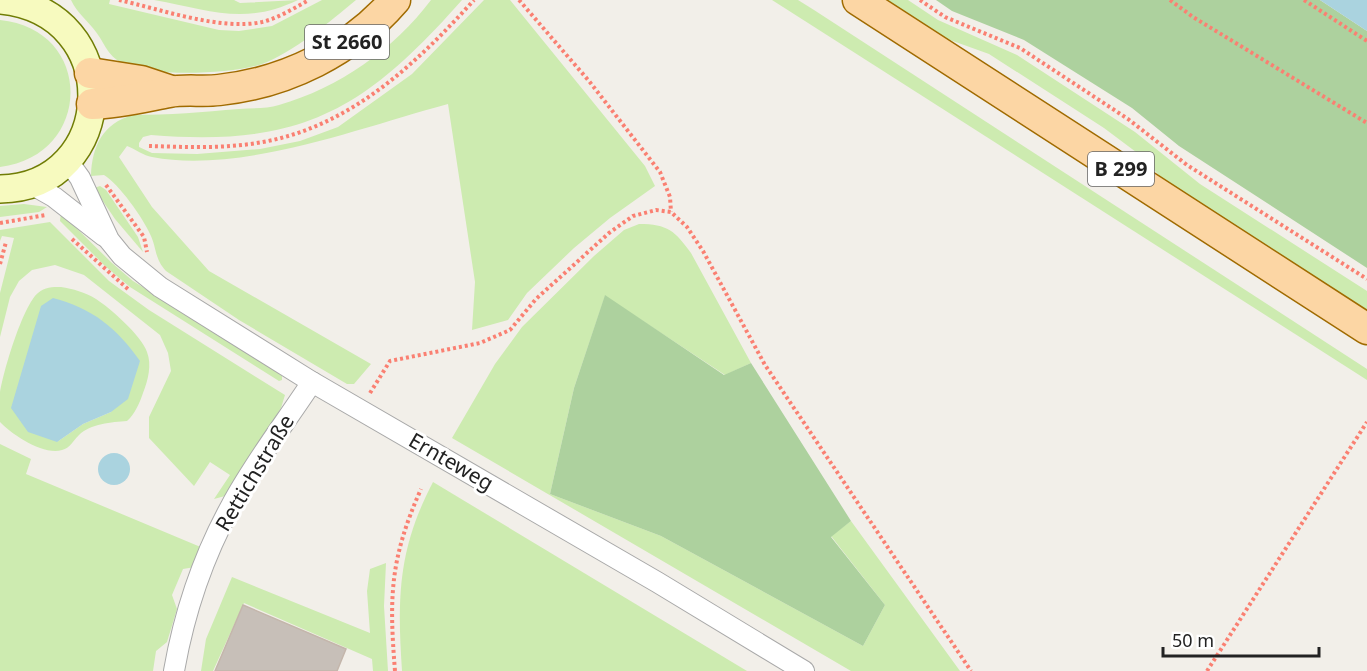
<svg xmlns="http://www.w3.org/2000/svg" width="1367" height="671" font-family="'Noto Sans',sans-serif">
<rect width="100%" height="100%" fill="#f2efe9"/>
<!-- grass -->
<g fill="#cdebb0" fill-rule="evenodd">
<path d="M71,0H110L109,4L219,30L239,31L272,26L322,0H356C331,21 292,53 262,64C232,74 155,77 126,65C107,56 107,47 96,32C88,21 77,13 71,0Z"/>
<path d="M154,0H234L240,3L298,0C244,26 210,10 154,0Z"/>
<path d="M431,0H462C364,111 301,147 151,135L143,137L139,143V147L152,153L197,154L260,149L300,141L338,127L412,74L484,0H510L645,166L655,186L610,218L574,248L527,293L508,320L472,330L475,282L448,104C362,127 242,174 152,157C144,156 135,149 127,146L119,157L152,207L209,271L371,364L354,384H347L239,320L166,271C154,258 157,248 150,234C143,218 119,184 104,175L91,176C92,146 103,123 133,115C169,115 203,112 239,109C252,108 267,109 279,105C339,88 394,49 431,0Z"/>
<polygon points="772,0 798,0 814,10 1367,369 1367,380"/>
<polygon points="884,0 908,0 938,20 1017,55 1135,132 1200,184 1367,291 1367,314 1168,185 1140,155 1104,128 989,54 939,36"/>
<path d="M0,20C94,29 94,155 0,167Z"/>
<polygon points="100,186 106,190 138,237 143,252 115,219 94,188"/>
<polygon points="24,204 47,207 39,212 0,217 0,206"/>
<polygon points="61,213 112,263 133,281 266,364 282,376 282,380 279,381 130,287 104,265 60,221"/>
<polygon points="50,222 109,281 149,310 285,395 281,408 225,496 214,499 230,475 210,462 194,486 149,438 149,417 171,371 168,353 160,335 84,275 55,265 32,270 19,281 10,297 0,337 0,293 14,238 2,236 0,241 0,230"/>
<path d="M639,224C668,224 675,231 691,253L751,363L725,375L605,296L574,388L550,494L661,536L863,646L885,605L831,536L851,521L960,671H851L452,438L495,364L522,327L594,256L624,230Z"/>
<path d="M61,287C73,289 85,292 96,299C110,308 142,336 147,352C152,365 148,380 143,393C140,402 135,414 127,421C112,422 90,424 79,435C73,441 70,448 62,450C44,456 11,434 0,422C0,412 0,402 0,393C3,372 23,305 38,293C45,287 52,287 61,287ZM140,361L111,412L83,424L57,442Z"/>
<polygon points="0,444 31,459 26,474 203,548 195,567 183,569 172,595 177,609 167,642 156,651 153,671 0,671"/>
<path d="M433,482L747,671H402C397,597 398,549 433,482Z"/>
<polygon points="386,563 384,606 388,671 373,671 372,659 244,603 213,671 201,671 206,639 232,577 370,633 367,591 370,569"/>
</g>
<!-- forest -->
<g fill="#add19e">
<polygon points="936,0 1320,0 1367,31 1367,268 1179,146 1132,108 1024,40 952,11"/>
<polygon points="605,295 724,375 751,363 851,521 831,537 885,605 863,646 661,536 550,494 574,388"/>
</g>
<!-- water -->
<g fill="#aad3df">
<polygon points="1320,0 1367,0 1367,31"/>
<path d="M53,298C92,308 117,328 140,361L128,399L111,412L83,424L57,442L28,432L11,408L41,306Z"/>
<circle cx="114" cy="469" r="16"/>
</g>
<!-- building -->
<polygon fill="#c7bfb8" stroke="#c4b6ab" stroke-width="1.5" points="243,605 346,649 337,671 215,671"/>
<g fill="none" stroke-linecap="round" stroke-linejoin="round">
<!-- minor casing -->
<g stroke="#a9a9a9" stroke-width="22">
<g id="minor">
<polyline points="67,160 80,178 109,240 122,256 160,287 312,382 657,582 804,671"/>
<polyline points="31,184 54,197 104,236"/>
<path d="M174,671C184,614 203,557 231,506C254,463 285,423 312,382"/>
</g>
</g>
<!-- secondary casing -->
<g stroke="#707d05" stroke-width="30">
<path id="secondary" d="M0,0C127,12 118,187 0,189"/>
</g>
<!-- primary casing -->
<g stroke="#a06b00" stroke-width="33">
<g id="primary">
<polyline points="858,0 1367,329"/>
<polyline points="90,73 141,81 171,91"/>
<path d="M92,104C119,103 143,97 169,92C185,89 203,92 219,90C286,83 351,51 395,0"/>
</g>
</g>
<!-- path -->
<g stroke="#fa8072" stroke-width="4" stroke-dasharray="3 3" stroke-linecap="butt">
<path d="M119,0C160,9 221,31 262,22C279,18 294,8 309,0"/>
<polyline points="519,0 589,81 660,172 670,197 671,212"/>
<polyline points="920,0 945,17 1020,48 1128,119 1187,165 1367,279"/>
<polyline points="1170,0 1193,17 1367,123"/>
<polyline points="1304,0 1367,41"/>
<path d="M149,146C186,147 225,149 263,142C351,126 416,64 474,0"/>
<polyline points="106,185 144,237 147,252"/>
<polyline points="0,223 46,215"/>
<polyline points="72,239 129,290"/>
<polyline points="0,264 6,242"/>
<polyline points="370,393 390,361 480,343 510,330 536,299 609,233 633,216 656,210 671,212 687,227 703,251 765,365 971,671"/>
<path d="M395,671C389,596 390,559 421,489"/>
<polyline points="1207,671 1367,422"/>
</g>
<!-- minor -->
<use href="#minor" stroke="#fff" stroke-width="20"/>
<!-- secondary -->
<use href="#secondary" stroke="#f7fabf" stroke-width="27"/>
<!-- primary -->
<use href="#primary" stroke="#fcd6a4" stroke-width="30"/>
</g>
<g text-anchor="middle" stroke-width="6" stroke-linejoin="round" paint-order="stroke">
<!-- shield labels -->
<g fill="#fff" stroke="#646464" stroke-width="1.5">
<rect x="305" y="25" width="84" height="34" rx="4.5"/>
<rect x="1088" y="152" width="66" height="34" rx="4.5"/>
</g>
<g font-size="20" font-weight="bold" fill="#222">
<text x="347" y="49">St 2660</text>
<text x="1121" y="176">B 299</text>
</g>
<!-- street labels -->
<g font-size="21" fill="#222" stroke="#fff">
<text transform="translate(451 462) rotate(30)" y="7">Ernteweg</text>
<text transform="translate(255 473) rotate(-59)" y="7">Rettichstraße</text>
</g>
</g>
<!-- scale -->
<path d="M1163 647v9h156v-9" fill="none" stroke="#222222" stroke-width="3"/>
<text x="1172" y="647" font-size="18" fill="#222222" stroke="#ffffff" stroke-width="4.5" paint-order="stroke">50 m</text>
</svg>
